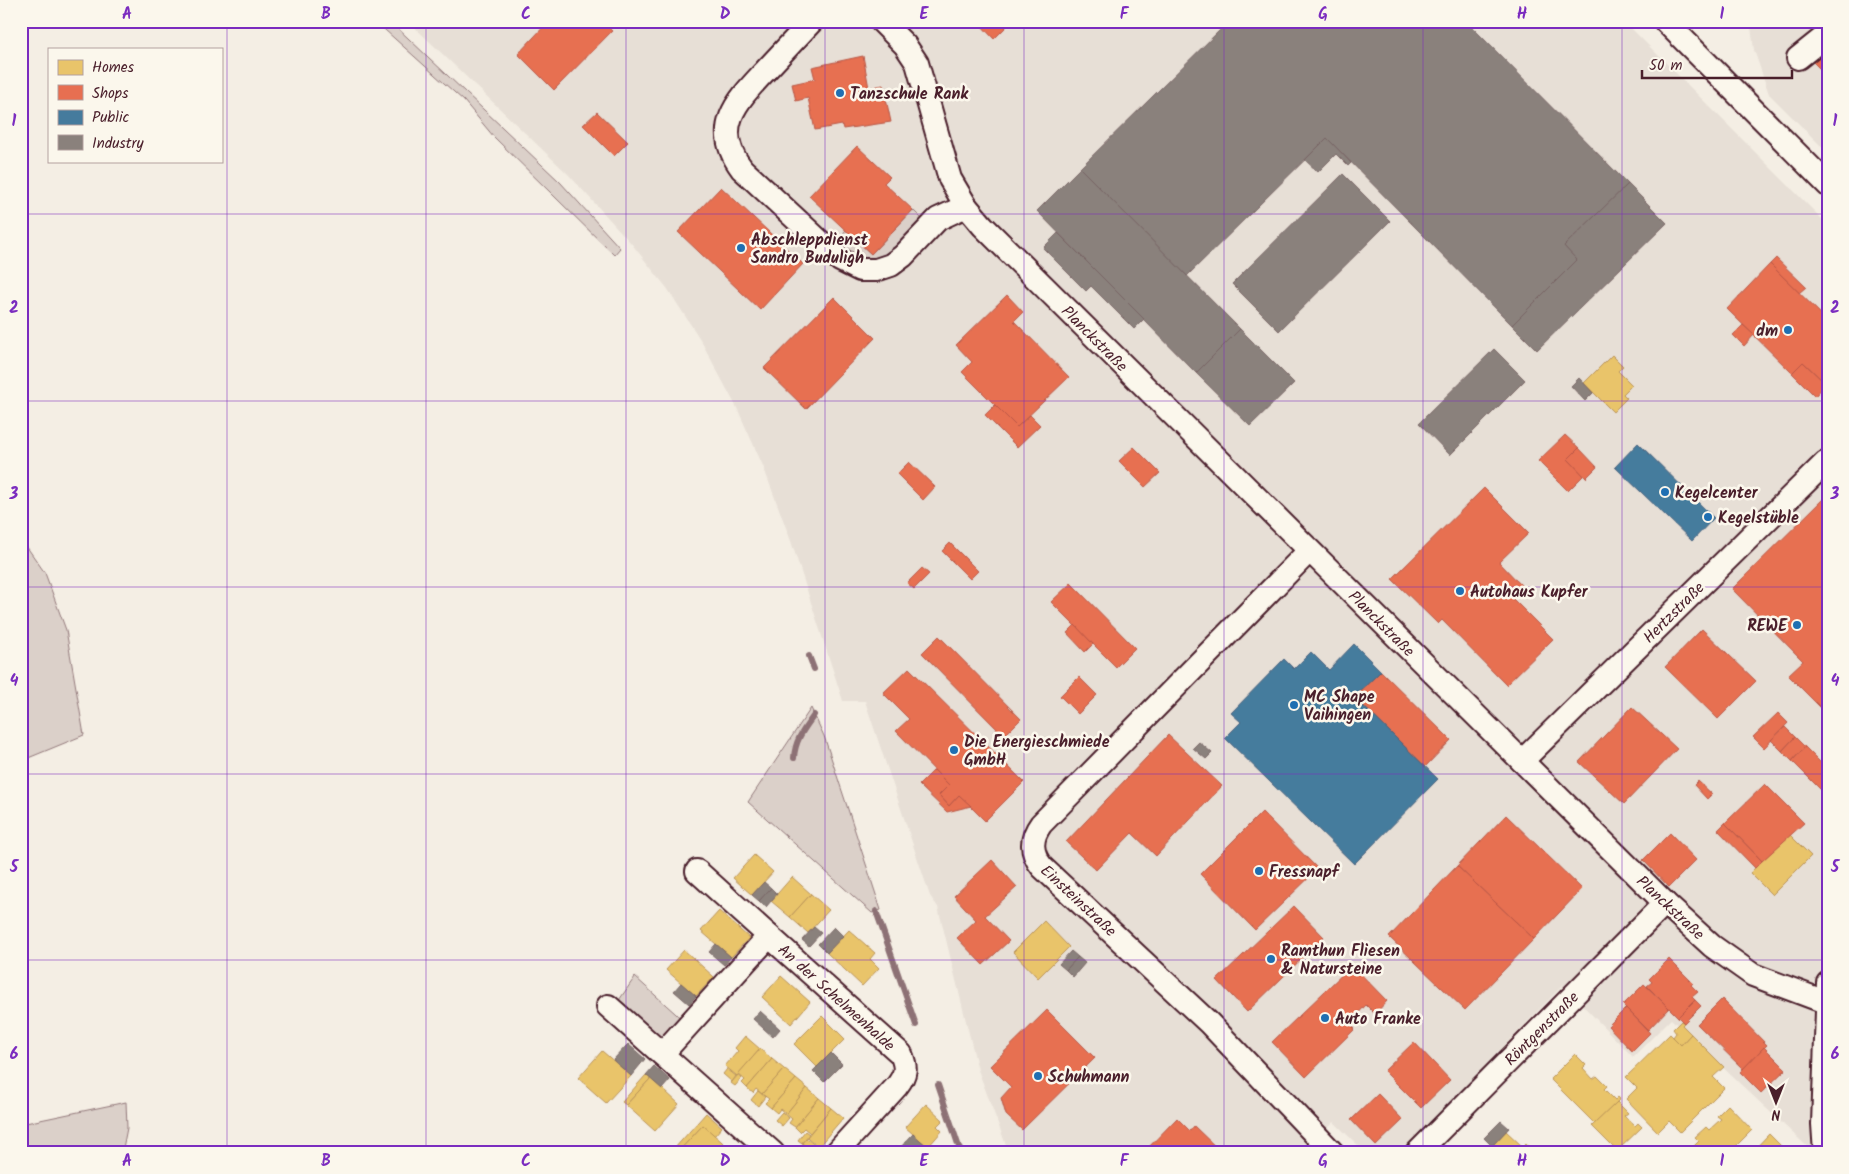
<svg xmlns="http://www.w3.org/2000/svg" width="1849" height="1174" font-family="Kalam,sans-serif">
<rect width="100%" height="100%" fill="#f4eee4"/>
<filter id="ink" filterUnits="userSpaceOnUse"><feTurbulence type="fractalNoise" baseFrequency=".02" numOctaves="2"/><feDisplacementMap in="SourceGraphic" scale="10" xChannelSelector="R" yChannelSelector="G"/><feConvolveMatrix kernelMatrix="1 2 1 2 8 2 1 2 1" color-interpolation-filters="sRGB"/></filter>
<g filter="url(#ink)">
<!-- built -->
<g fill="#e7dfd6">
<polygon points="408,21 1624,21 1828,225 1828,1153 1814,1153 1671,1019 1633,1057 1563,985 1400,1153 1366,1153 1334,1122 1304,1153 1009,1153 978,1070 938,907 930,896 865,701 843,701 791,541 763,466 737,408 700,339 667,288 631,243 568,174"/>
<polygon points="1746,21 1828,21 1828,153 1769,94 1754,50 1751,27"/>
</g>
<!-- green -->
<g fill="#dbd0c9" stroke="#92787a">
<polygon points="375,21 390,21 560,182 620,248 614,255 494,137 464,101"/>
<polygon points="913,210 925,222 893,255 868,263 833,244 846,230 871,254"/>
<polygon points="22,540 45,573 66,630 84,735 21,761"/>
<polygon points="811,708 824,736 881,910 872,913 748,802"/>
<polygon points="635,977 686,1023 663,1049 615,1006"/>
<polygon points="126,1102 127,1128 122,1153 21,1153 21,1124"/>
</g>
<!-- homes -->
<g fill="#e9c46a" stroke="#b99257">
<polygon points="1612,355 1623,366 1618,371 1632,385 1623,394 1627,398 1613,412 1584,383"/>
<polygon points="1789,834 1811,856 1772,895 1750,873"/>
<polygon points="754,855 773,872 752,895 733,878"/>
<polygon points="792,877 811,894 790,917 771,901"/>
<polygon points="811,894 829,910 808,933 790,917"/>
<polygon points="719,911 749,938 731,957 701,931"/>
<polygon points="1044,921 1069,947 1038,978 1013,952"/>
<polygon points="849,930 875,953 870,959 879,968 862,986 827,953"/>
<polygon points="684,950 714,977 696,996 666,970"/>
<polygon points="781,976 810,1002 791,1024 762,997"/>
<polygon points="822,1016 845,1039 817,1067 794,1044"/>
<polygon points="1681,1021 1684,1023 1682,1025 1691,1034 1681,1045 1673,1037 1676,1033 1673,1029"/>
<polygon points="1670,1034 1681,1045 1691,1034 1724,1067 1713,1077 1724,1088 1680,1132 1669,1121 1658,1132 1626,1099 1637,1088 1626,1077"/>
<polygon points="745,1036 760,1049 737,1076 725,1066 738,1051 735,1048"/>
<polygon points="760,1049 772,1059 747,1088 742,1083 745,1080 738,1074"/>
<polygon points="602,1051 631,1076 606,1103 578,1078"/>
<polygon points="1575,1054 1586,1065 1583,1068 1593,1079 1597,1076 1607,1086 1604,1089 1615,1100 1618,1097 1620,1099 1595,1124 1550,1079"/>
<polygon points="772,1059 784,1069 762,1094 756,1089 753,1093 747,1088"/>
<polygon points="727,1069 736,1076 732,1082 723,1074"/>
<polygon points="784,1069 796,1079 771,1108 765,1103 769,1099 762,1094"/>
<polygon points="646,1075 651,1078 626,1105 622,1102"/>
<polygon points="738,1075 742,1078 735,1086 731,1083"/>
<polygon points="651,1078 679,1104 655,1131 626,1105"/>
<polygon points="796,1079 807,1088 786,1114 780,1109 777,1113 771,1108"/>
<polygon points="807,1088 819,1098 795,1127 789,1123 792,1119 786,1114"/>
<polygon points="758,1091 765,1097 758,1106 751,1100"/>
<polygon points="819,1098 831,1108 810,1133 804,1128 800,1132 795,1127"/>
<polygon points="1617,1102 1628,1113 1624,1116 1635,1126 1638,1123 1642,1127 1617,1151 1592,1126"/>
<polygon points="926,1104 943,1120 937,1126 942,1131 928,1147 905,1127"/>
<polygon points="1728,1105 1752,1130 1729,1153 1685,1153 1682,1150 1685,1148 1689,1151 1699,1141 1695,1137 1706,1127 1709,1130 1721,1119 1717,1116"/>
<polygon points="831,1108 843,1118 818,1147 807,1137"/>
<polygon points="782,1112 789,1118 782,1126 775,1120"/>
<polygon points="706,1113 722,1127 714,1136 703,1125 678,1152 674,1149"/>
<polygon points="703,1125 731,1150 729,1153 678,1152"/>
<polygon points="805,1131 809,1134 802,1143 798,1140"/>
<polygon points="1506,1131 1523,1147 1526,1144 1534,1153 1485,1153"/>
<polygon points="1769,1134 1787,1152 1751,1153"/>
<polygon points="806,1138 816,1146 811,1151 802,1143"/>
</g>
<!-- shops -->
<g fill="#e76f51" stroke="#b85746">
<polygon points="549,21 602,21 612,31 554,90 518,54"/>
<polygon points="977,21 1012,21 994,39"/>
<polygon points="1828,43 1828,77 1811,60"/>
<polygon points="863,56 869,88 883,85 891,122 843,129 842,125 815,130 808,98 796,101 792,84 815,79 812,67"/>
<polygon points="597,112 628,142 614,156 583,125"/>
<polygon points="857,146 890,177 884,183 913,210 871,254 809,196"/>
<polygon points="721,187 803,264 760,310 678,232"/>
<polygon points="1776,258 1806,287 1799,293 1770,264"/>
<polygon points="1770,264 1828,321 1828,386 1803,362 1792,373 1727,309"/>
<polygon points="1007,295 1023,312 1014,321 1069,377 1017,427 962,372 972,362 956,345"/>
<polygon points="834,297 875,338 806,409 764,368"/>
<polygon points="1743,325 1754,335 1744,346 1733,335"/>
<polygon points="1803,362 1826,384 1815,396 1792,373"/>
<polygon points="995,405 1017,427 1030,415 1040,425 1017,447 985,415"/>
<polygon points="1565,435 1579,448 1568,459 1584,475 1568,491 1538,461"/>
<polygon points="1134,447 1160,473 1145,487 1119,461"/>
<polygon points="1579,448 1597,467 1586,478 1568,459"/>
<polygon points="909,462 935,487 923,500 897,474"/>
<polygon points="1484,488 1529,533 1499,562 1521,585 1510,596 1553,639 1506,685 1442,620 1438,624 1392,579"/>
<polygon points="1828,494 1828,709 1825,712 1788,675 1803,661 1732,589"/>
<polygon points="950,543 978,571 970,579 942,551"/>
<polygon points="922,568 929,574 914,589 907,583"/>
<polygon points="1071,583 1135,648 1116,667 1051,602"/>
<polygon points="1075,625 1093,644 1085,652 1067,633"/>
<polygon points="1702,629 1756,681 1718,719 1665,667"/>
<polygon points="939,636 1021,719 1004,736 922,653"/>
<polygon points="909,668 1024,782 985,821 959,795 949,806 939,795 949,785 896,731 909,719 883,693"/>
<polygon points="1381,671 1451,740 1425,767 1354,697"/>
<polygon points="1079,677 1097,695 1078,714 1060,696"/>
<polygon points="1632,707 1677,749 1624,804 1579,762"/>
<polygon points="1778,713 1788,723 1764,748 1753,737"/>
<polygon points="1785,727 1795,737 1782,751 1771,740"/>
<polygon points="1168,735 1222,786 1156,856 1132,833 1096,870 1066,842"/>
<polygon points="1795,737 1805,747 1792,761 1782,751"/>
<polygon points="1805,747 1828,770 1828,785 1822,791 1792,761"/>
<polygon points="934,770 949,785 939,795 949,806 959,795 971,806 947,812 919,785"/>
<polygon points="1698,781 1712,794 1707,799 1694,785"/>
<polygon points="1765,784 1804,823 1762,861 1725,823"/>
<polygon points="1262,812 1318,869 1255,930 1200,874"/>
<polygon points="1506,815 1582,889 1534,939 1457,866"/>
<polygon points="1725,823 1762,861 1755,868 1718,830"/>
<polygon points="1670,833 1696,860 1669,887 1643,860"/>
<polygon points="992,860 1017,887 985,916 1009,941 983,965 957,938 976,920 954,896"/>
<polygon points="1457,866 1534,939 1465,1010 1389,937"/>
<polygon points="1294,906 1324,937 1247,1012 1217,980"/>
<polygon points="1669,959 1693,983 1691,985 1698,992 1692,997 1695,1000 1678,1017 1647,986 1652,982 1649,979"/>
<polygon points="1352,965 1387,1001 1375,1014 1366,1005 1349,1023 1355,1029 1306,1077 1272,1042"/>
<polygon points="1644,984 1669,1008 1648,1030 1623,1005"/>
<polygon points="1722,999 1767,1045 1743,1069 1697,1024"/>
<polygon points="1695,1000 1701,1006 1684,1023 1678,1017"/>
<polygon points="1626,1008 1650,1033 1632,1051 1608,1026"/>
<polygon points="1047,1010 1095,1058 1022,1130 1006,1115 1001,1098 1011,1087 990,1066"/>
<polygon points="1414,1042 1450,1080 1421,1108 1384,1071"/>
<polygon points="1764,1047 1786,1069 1761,1093 1740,1072"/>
<polygon points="1378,1094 1403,1120 1376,1146 1351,1120"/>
<polygon points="1177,1118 1190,1131 1194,1126 1222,1153 1143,1153"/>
</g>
<!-- public -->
<g fill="#457b9d" stroke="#465f7b">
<polygon points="1638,443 1714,518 1692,541 1615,467"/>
<polygon points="1354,644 1381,671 1354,697 1438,779 1354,864 1225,738 1241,722 1231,713 1284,659 1294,669 1311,652 1329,670"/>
</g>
<!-- industry -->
<g fill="#8a817c" stroke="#776464">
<polygon points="1219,21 1466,21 1628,184 1564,246 1577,260 1512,325 1327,138 1187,276 1080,168 1224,26"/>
<polygon points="1327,138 1351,163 1348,166 1336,154 1318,172 1305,160"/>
<polygon points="1080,168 1240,329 1196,373 1037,211"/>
<polygon points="1343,174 1390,221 1279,331 1232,284"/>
<polygon points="1628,184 1667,223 1537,350 1512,325 1577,260 1564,246"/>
<polygon points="1058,233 1144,319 1134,329 1091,286 1086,291 1043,248"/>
<polygon points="1240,329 1294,383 1250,426 1196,373"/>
<polygon points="1494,349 1525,380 1450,455 1419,423"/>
<polygon points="1579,378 1593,393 1585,401 1571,386"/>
<polygon points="1199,742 1212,753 1206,759 1193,748"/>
<polygon points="764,882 771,888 759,901 752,895"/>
<polygon points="771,888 777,894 766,907 759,901"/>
<polygon points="814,927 821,933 809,946 802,940"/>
<polygon points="834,927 843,936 827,953 818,944"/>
<polygon points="716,944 731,957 724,965 709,952"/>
<polygon points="1071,951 1078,957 1066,970 1059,964"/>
<polygon points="1078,957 1085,963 1073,977 1066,970"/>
<polygon points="681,983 696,996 689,1004 674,991"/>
<polygon points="760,1011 780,1029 773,1037 753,1019"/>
<polygon points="628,1044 645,1059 631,1076 613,1060"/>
<polygon points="831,1053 842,1064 824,1082 813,1071"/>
<polygon points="654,1066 670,1080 662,1089 646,1075"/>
<polygon points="1501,1121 1509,1128 1492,1146 1484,1138"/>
<polygon points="913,1134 928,1147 923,1153 902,1153 899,1149"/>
<polygon points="896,1147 899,1149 902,1153 891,1153"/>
</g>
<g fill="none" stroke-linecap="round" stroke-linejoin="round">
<!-- stream -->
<g stroke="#8d7174" stroke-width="6">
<polyline points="809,656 814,669"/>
<path d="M794,758C795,740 804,729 814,715"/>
<polyline points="876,911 916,1025"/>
<polyline points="938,1085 961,1153"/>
</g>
<!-- minor casing -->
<g stroke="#4a1f2b" stroke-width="26">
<g id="minor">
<path d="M812,21C797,37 782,53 767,69C738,100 710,127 742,169L840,260L860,270H876L891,265L903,256L938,219L966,206"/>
<polyline points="881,21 905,45 917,63 950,179 966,206 983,226 1665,903 1712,946 1753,975 1828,1003"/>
<polyline points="1665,21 1828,185"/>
<polyline points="1798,58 1828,34"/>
<path d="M1309,551L1041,824C1030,839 1031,853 1042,867L1209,1023L1333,1153"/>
<polyline points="1522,761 1825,463"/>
<polyline points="697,871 769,936"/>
<polyline points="608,1006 773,1153"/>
<path d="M662,1054L769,936L901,1054C907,1068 906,1074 897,1086L836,1153"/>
<polyline points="1417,1153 1665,903"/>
<polyline points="1825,1153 1823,1124 1828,983"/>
</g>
</g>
<!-- minor -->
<use href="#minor" stroke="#fbf7ec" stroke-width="22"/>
</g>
</g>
<!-- grid -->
<path fill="none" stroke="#7b2cbf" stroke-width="1" stroke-opacity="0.55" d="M227,21V1153M426,21V1153M626,21V1153M825,21V1153M1024,21V1153M1224,21V1153M1423,21V1153M1622,21V1153M21,214H1828M21,401H1828M21,587H1828M21,774H1828M21,960H1828"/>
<!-- markers -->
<g fill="#1f6fb2" stroke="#fbf7ec" stroke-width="2">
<circle cx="840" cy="93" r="5"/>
<circle cx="741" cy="248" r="5"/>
<circle cx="1788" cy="330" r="5"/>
<circle cx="1665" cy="492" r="5"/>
<circle cx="1708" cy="517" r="5"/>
<circle cx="1460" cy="591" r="5"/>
<circle cx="1797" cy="625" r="5"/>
<circle cx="1294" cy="705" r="5"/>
<circle cx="954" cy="750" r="5"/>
<circle cx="1259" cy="871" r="5"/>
<circle cx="1271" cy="959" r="5"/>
<circle cx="1325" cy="1018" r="5"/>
<circle cx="1038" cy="1076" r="5"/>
</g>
<g text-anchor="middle" stroke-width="5" stroke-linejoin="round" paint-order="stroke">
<!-- poi labels -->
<g font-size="16" font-weight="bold" fill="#4a1f2b" stroke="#fbf7ec" text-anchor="start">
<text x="850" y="99">Tanzschule Rank</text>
<text x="751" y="245">Abschleppdienst<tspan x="751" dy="18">Sandro Buduligh</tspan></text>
<text x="1778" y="336" text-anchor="end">dm</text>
<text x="1675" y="498">Kegelcenter</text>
<text x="1718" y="523">Kegelstüble</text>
<text x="1470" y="597">Autohaus Kupfer</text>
<text x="1787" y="631" text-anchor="end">REWE</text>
<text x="1304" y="702">MC Shape<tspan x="1304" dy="18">Vaihingen</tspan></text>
<text x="964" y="747">Die Energieschmiede<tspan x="964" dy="18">GmbH</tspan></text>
<text x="1269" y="877">Fressnapf</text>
<text x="1281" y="956">Ramthun Fliesen<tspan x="1281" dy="18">&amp; Natursteine</tspan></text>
<text x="1335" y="1024">Auto Franke</text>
<text x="1048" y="1082">Schuhmann</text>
</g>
<!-- street labels -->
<g font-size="16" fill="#4a1f2b" stroke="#fbf7ec">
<text transform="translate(1095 338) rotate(45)" y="6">Planckstraße</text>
<text transform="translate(1673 612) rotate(-45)" y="6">Hertzstraße</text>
<text transform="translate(1382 623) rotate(45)" y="6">Planckstraße</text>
<text transform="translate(1079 900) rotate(43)" y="6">Einsteinstraße</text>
<text transform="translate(1671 907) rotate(43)" y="6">Planckstraße</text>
<text transform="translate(837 997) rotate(42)" y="6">An der Schelmenhalde</text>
<text transform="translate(1541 1028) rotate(-45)" y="6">Röntgenstraße</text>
</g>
</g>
<!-- margin -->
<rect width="1849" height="1174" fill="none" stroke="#fbf7ec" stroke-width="55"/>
<!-- legend -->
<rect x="48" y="48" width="175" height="115" fill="#fbf7ec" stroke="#b4a19f"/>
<rect x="58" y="60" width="25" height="15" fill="#e9c46a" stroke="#b4a19f"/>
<text x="92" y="72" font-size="15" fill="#4a1f2b">Homes</text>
<rect x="58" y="85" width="25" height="15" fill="#e76f51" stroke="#b4a19f"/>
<text x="92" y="98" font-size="15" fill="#4a1f2b">Shops</text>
<rect x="58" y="110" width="25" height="15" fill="#457b9d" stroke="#b4a19f"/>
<text x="92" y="122" font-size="15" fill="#4a1f2b">Public</text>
<rect x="58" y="135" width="25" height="15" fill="#8a817c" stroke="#b4a19f"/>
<text x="92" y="148" font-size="15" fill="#4a1f2b">Industry</text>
<!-- north arrow -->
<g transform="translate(1776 1102) rotate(180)" stroke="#fbf7ec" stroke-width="4" paint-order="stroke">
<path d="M0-4L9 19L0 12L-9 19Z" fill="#4a1f2b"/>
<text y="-8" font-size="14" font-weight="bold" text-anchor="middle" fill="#4a1f2b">N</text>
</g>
<!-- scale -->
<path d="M1642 70v8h150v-8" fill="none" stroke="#4a1f2b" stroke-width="2.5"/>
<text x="1649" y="70" font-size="15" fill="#4a1f2b" stroke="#fbf7ec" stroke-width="4" paint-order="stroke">50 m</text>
<rect x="28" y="28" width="1794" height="1118" fill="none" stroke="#7b2cbf" stroke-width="2"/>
<g font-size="16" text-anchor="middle" font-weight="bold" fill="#7b2cbf">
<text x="127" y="19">A</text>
<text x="326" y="19">B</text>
<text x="526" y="19">C</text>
<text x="725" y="19">D</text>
<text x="924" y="19">E</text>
<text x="1124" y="19">F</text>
<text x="1323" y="19">G</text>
<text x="1522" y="19">H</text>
<text x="1722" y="19">I</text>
<text x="14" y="126">1</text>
<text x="1835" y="126">1</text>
<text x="14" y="313">2</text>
<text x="1835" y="313">2</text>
<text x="14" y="499">3</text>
<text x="1835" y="499">3</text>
<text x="14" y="686">4</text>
<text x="1835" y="686">4</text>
<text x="14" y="872">5</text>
<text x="1835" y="872">5</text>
<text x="14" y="1059">6</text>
<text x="1835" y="1059">6</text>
<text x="127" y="1166">A</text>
<text x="326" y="1166">B</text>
<text x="526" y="1166">C</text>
<text x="725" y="1166">D</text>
<text x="924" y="1166">E</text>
<text x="1124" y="1166">F</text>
<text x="1323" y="1166">G</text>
<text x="1522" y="1166">H</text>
<text x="1722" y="1166">I</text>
</g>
</svg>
